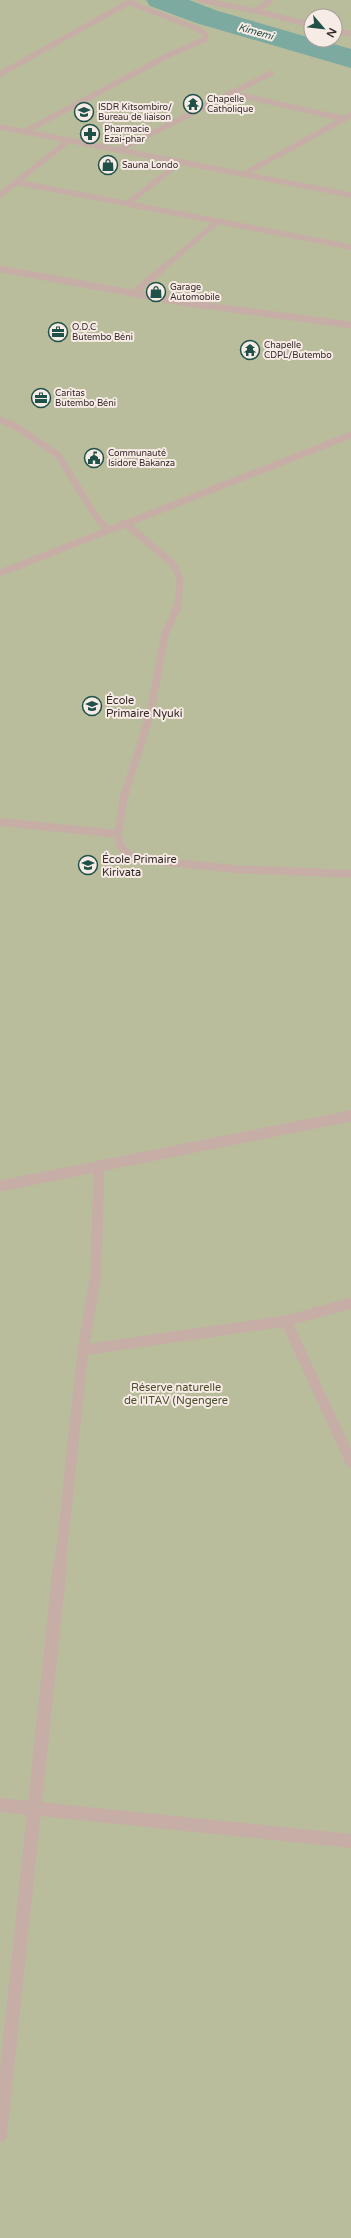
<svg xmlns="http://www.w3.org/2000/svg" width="351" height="2238" font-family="'Varela Round',sans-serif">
<rect width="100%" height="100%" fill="#efe1da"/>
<!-- green -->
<path fill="#b9bd9c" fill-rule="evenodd" d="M0,0H351V2238H0ZM311,16H335V40H311Z"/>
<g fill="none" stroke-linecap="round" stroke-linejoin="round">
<!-- river -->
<polygon fill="#7caaa1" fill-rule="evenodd" points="146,0 189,0 218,11 311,38 311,40 320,40 351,49 351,68 196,23 150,6"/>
<!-- service -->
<polyline stroke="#c6aea7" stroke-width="7" points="0,420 15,426 58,455 95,515 108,530"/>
<!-- minor-far4 -->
<g stroke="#c6aea7" stroke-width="5.5">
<polyline points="200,0 256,11 311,25"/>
<polyline points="256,11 271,0"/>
<polyline points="335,30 351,34"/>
<polyline points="0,74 133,0"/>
<polyline points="230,93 345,119"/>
<polyline points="24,132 169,55 206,39 205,34 196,28 130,3"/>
<polyline points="121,149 271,73"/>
<polyline points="244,174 351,115"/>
<polyline points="15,182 351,247"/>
<polyline points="0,195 69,140"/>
<polyline points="128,203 181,162"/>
<polyline points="162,269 218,221"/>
</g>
<!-- minor-far3 -->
<g stroke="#c6aea7" stroke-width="7">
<polyline points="0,269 186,303 351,325"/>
<polyline points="134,293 163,268"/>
<polyline points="125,523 173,564 180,578 178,607"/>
</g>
<!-- minor-far2 -->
<g stroke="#c6aea7" stroke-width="8">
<polyline points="178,606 165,634 150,714 124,797 118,834 120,846 129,855 148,860 235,869 351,874"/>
<polyline points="0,822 118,834"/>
</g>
<!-- minor-far1 -->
<g stroke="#c6aea7" stroke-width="11">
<polyline points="0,1186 351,1116"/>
<polyline points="286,1321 351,1462"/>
<polyline points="83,1350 286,1321 351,1303"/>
<polyline points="60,1566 83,1350 96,1273 99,1166"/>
</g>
<!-- minor -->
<g stroke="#c6aea7" stroke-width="14">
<polyline points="0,1805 351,1841"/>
<polyline points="0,2135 60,1565"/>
</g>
<!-- tertiary-far1 -->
<polyline stroke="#c6aea7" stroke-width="5.5" points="0,127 351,195"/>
<!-- tertiary -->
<polyline stroke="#c6aea7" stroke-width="7" points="0,573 351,435"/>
</g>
<!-- icons -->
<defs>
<g id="temple-ring" transform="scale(1)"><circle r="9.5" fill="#f7ebe6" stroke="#205149" stroke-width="1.5"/><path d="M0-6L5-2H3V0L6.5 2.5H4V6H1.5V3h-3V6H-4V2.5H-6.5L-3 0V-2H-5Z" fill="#205149"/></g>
<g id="university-ring" transform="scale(1)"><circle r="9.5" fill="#f7ebe6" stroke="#205149" stroke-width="1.5"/><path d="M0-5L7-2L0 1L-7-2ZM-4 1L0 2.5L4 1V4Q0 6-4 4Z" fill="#205149"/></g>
<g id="pharmacy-ring" transform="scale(1)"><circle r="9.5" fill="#f7ebe6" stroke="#205149" stroke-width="1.5"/><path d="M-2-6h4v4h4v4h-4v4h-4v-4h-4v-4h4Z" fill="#205149"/></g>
<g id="shop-ring" transform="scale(1)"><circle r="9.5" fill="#f7ebe6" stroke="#205149" stroke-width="1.5"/><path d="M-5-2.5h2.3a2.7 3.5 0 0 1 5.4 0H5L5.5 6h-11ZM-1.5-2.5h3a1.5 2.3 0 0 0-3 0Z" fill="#205149"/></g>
<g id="office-ring" transform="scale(1)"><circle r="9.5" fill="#f7ebe6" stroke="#205149" stroke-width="1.5"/><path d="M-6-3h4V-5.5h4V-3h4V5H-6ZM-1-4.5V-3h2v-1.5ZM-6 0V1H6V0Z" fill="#205149"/></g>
<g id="civic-ring" transform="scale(1)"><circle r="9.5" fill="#f7ebe6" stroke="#205149" stroke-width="1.5"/><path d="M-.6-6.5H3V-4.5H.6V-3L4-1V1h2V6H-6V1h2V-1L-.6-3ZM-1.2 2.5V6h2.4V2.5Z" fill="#205149"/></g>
<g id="school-ring" transform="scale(1)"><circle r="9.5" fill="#f7ebe6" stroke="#205149" stroke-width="1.5"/><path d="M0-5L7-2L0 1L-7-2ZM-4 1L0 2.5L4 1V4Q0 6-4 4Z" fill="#205149"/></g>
</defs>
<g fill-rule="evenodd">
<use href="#temple-ring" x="193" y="104"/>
<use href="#university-ring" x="84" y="112"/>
<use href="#pharmacy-ring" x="90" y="134"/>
<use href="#shop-ring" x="108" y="165"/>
<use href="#shop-ring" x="156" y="292"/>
<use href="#office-ring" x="58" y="332"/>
<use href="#temple-ring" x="250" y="350"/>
<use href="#office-ring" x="41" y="398"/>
<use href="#civic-ring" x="94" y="458"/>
<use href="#school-ring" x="92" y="706"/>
<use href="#school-ring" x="88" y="865"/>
</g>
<g text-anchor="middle" stroke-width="4" stroke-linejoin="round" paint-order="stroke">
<!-- far-poi labels -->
<g font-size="9" fill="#332827" stroke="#f7ebe6" text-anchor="start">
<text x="207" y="102">Chapelle<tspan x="207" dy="10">Catholique</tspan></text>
<text x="98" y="110">ISDR Kitsombiro/<tspan x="98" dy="10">Bureau de liaison</tspan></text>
<text x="104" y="132">Pharmacie<tspan x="104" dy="10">Ezai-phar</tspan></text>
<text x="122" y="168">Sauna Londo</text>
<text x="170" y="290">Garage<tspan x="170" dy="10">Automobile</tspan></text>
<text x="72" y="330">O.D.C<tspan x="72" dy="10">Butembo Béni</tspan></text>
<text x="264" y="348">Chapelle<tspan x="264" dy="10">CDPL/Butembo</tspan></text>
<text x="55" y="396">Caritas<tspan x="55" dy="10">Butembo Béni</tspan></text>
<text x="108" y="456">Communauté<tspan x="108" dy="10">Isidore Bakanza</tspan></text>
</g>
<!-- far-water labels -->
<g font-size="10" font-style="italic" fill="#205149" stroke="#f7ebe6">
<text transform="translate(256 31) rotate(16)" y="4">Kimemi</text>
</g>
<!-- poi labels -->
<g font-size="11" fill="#332827" stroke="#f7ebe6" text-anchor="start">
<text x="106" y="704">École<tspan x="106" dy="13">Primaire Nyuki</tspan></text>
<text x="102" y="863">École Primaire<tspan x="102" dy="13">Kirivata</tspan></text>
</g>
<!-- park labels -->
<g font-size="11" fill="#4b4f2d" stroke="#f7ebe6">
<text x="176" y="1391">Réserve naturelle<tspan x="176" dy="13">de l'ITAV (Ngengere</tspan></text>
</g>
</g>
<!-- north arrow -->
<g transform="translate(323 28) rotate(118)"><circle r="19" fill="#f7ebe6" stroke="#a99d9a"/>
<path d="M0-3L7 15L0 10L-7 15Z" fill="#205149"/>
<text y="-6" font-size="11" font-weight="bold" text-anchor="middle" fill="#332827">N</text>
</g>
</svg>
